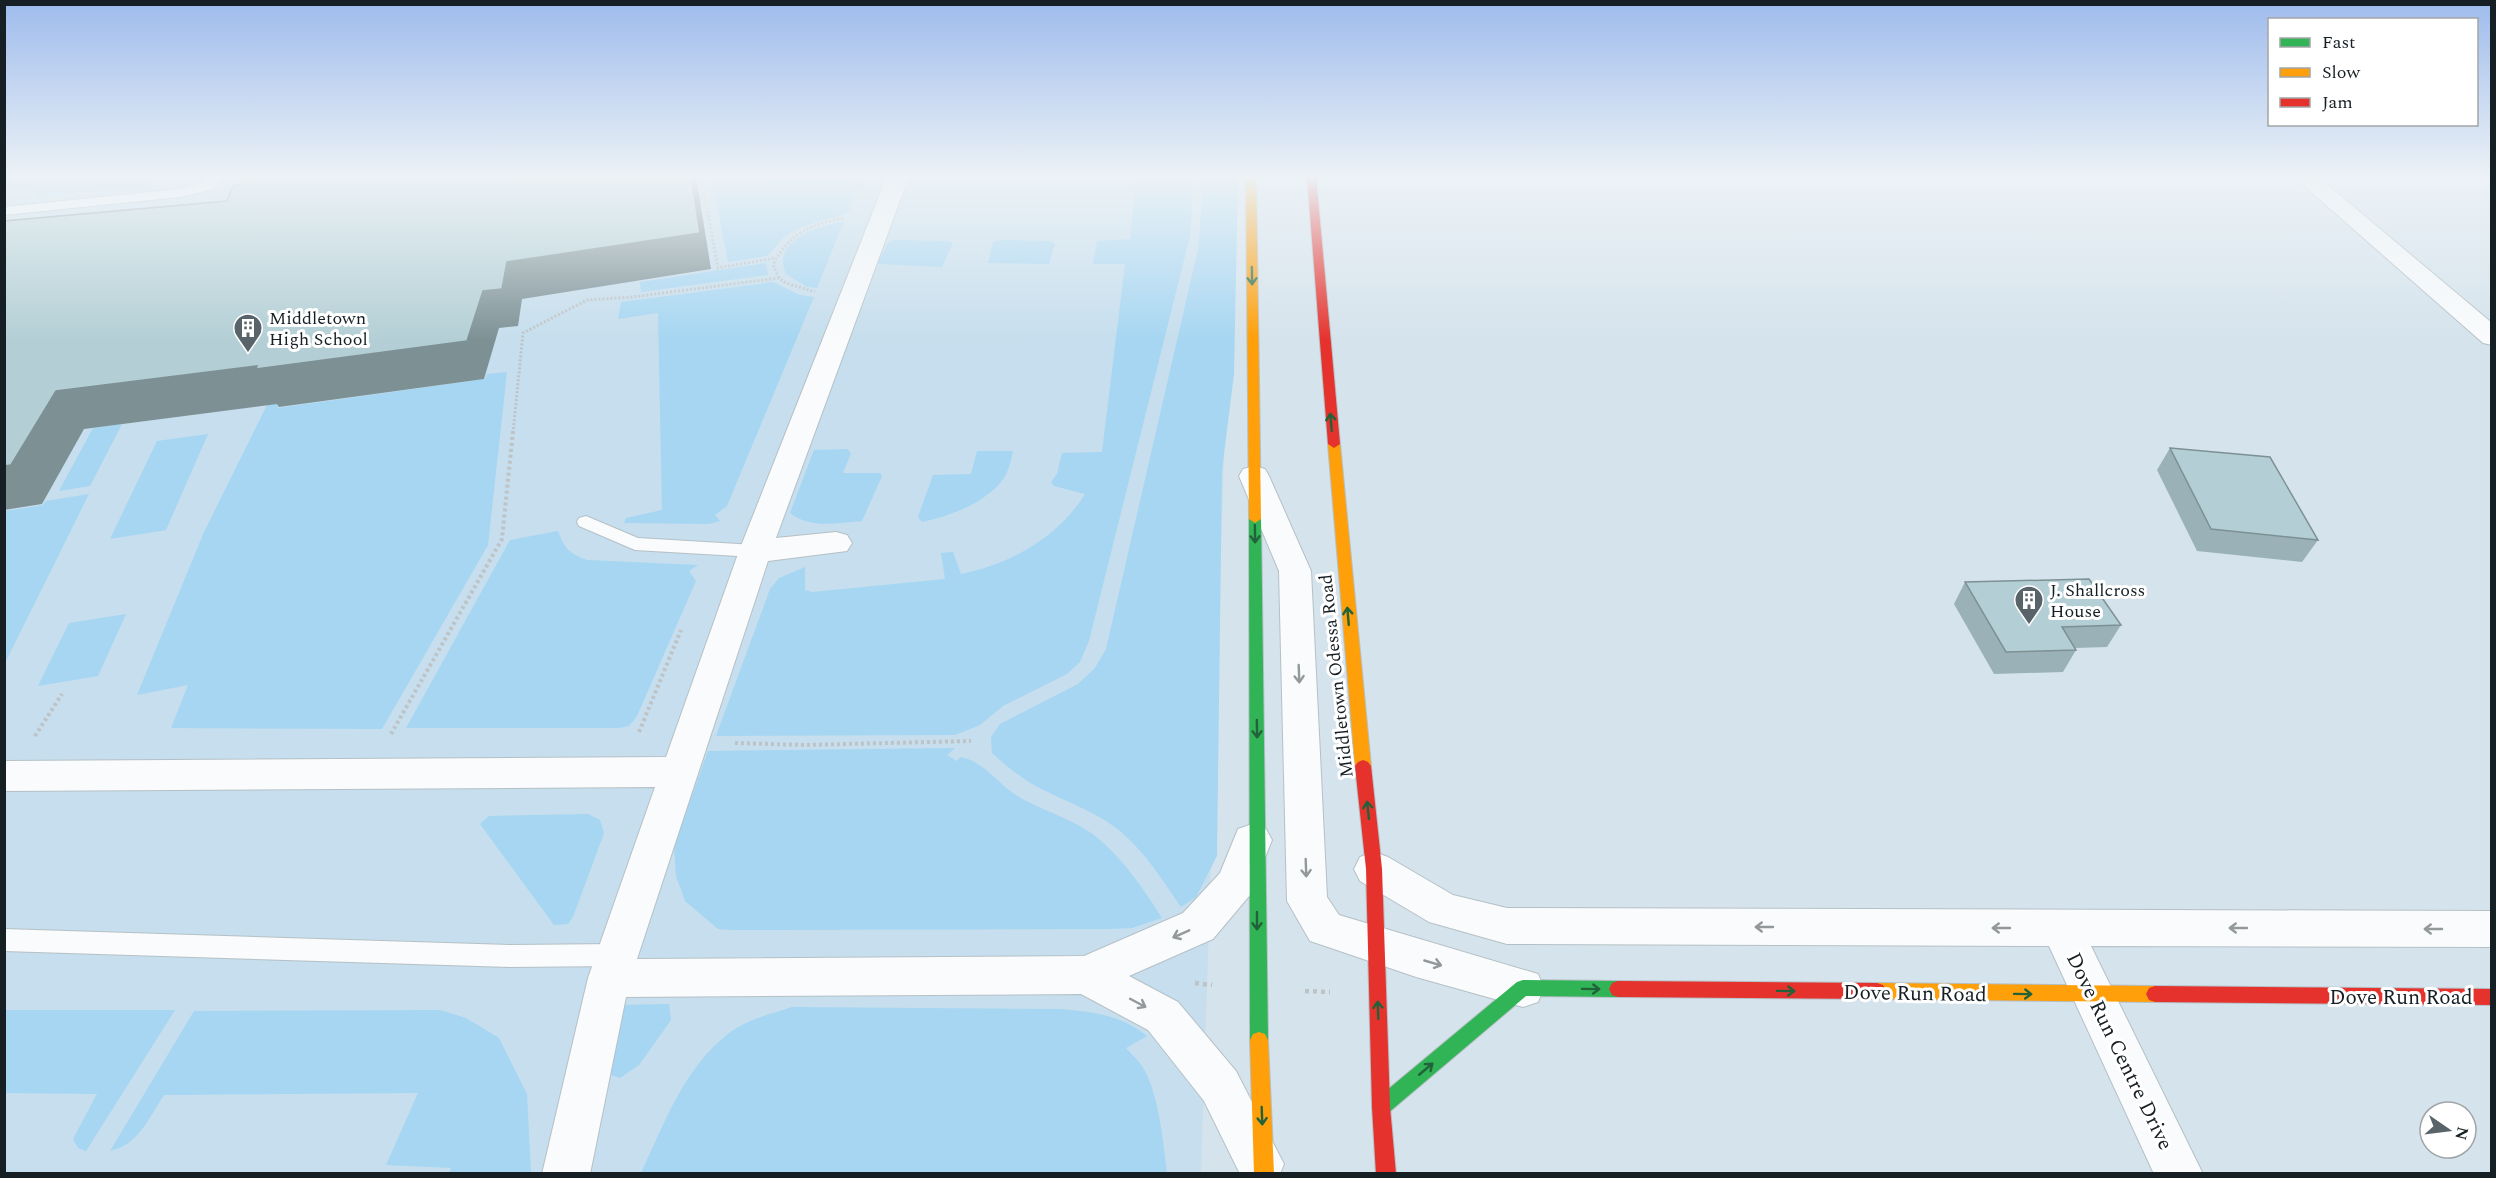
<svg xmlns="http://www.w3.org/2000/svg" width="2496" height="1178" font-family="Spectral,serif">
<rect width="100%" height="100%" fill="#d5e3ec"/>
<!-- built -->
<polygon fill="#c6deed" points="5,176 1233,176 1201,1173 5,1174"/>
<!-- green -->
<g fill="#a6d6f2">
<polygon points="4,176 168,176 129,188 34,198 40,184 5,188"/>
<polygon points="711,176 864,176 848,213 801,227 785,236 767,256 728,262"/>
<path d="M1136,176H1194L1190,236L1089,641L1080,662L1067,674L1003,706L980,725L955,735L716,736L770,589L779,578L805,567V590L812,592L945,579L941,553L953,552L961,574C1010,564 1058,538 1085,494L1054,486L1051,482L1057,474L1062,453L1102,452L1125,264H1093L1097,241L1130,239Z"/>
<path d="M1204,176H1238L1234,374L1222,470L1217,856L1196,897L1181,907C1163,881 1146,853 1121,832C1095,810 1062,801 1032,784C1018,775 1005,765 992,753L991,737L1000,724L1078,684L1095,668L1106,649L1198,249Z"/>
<path d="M844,221L817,288L807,287L786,274C771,239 819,227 844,221Z"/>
<polygon points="894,240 948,241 953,243 942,267 877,264 888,243"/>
<polygon points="999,240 1051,241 1055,244 1049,264 988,263 993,242"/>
<polygon points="766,263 768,275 641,292 640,282"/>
<polygon points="773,282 800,295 814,297 727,506 715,515 720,521 709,524 624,523 626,518 662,510 658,313 618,319 621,302"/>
<polygon points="507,372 488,545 382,729 171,728 188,685 137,695 204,532 267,405 279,403 278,408 485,379 487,374"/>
<polygon points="122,424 90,486 59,491 93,428"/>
<polygon points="208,434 166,530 110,539 157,441"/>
<path d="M847,449L851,453L843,473H880L882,476L862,521C836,523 811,529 790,513L814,450Z"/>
<path d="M977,451H1013C1011,460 1009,470 1004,478C986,503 950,516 922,522L918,517L933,475L971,474Z"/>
<polygon points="89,494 5,663 5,511 43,505 46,501"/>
<path d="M558,531C564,548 570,554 587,560L698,565L689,571L696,581L637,716L629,726L619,728H406L510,540Z"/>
<polygon points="126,614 98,676 38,686 69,623"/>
<path d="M955,748L947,755L957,761L960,757C981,760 996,781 1013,793C1036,809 1067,816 1091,833C1120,854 1143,888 1162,918L1132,928L1111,929L734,930L718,929L685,901L676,876L674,845L708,751Z"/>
<polygon points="588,814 600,820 604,833 573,917 568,924 554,925 480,824 489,816"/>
<polygon points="669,1004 671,1020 639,1065 620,1078 605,1073 616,1005"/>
<path d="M792,1007L1061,1009C1093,1012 1121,1015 1147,1036L1126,1048C1131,1054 1138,1060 1142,1066C1159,1093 1163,1142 1167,1173H641C664,1124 684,1068 728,1034C745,1020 771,1014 792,1007Z"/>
<polygon points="5,1010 175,1010 86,1151 78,1148 73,1139 97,1094 5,1093"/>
<path d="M440,1010L466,1018L499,1038L527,1094L531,1173H449L451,1168L386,1165L418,1093L164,1095C149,1117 139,1145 110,1151L194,1011Z"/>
</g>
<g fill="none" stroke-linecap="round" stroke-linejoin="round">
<!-- lane casing -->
<g stroke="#b5c0c6" stroke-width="2">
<g id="lane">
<polygon points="209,176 222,176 214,189 180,197 4,215 4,207 180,189 204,183"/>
<polygon points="586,516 638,538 755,545 762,546 764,551 762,556 755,557 635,550 579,526 577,522 579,518"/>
<polygon points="4,929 510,945 617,944 626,947 629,955 626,963 617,966 510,967 4,951"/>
</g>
</g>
<!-- street casing -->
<g stroke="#b5c0c6" stroke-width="2">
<g id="street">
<polygon points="887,176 909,176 776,538 836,532 847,535 852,543 847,551 768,561 637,959 1084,956 1183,913 1220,873 1238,829 1252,824 1266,829 1272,840 1250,895 1213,939 1129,976 1178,1002 1236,1071 1284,1164 1280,1174 1240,1174 1204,1101 1148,1030 1081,994 626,997 590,1174 542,1174 588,978 655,787 4,791 4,761 666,757 739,551"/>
<polygon points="2293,176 2317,176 2492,323 2492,345 2483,343"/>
<polygon points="1254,466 1265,469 1269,476 1311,571 1327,897 1339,915 1538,974 1544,988 1538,1002 1523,1007 1416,977 1325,946 1310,941 1287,901 1279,571 1239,476 1243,469"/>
<polygon points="1374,852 1388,857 1453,895 1507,908 2492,911 2492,947 2091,946 2203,1174 2154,1174 2049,946 1507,944 1429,922 1360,881 1354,869 1360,857"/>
</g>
</g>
<!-- fast casing -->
<g stroke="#b5c0c6" stroke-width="2">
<g id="fast">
<polygon points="1255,515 1261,519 1268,1040 1265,1046 1259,1048 1253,1046 1250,1040 1249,519"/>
<polygon points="1523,980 1618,981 1624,983 1627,989 1624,995 1618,997 1526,996 1388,1113 1381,1116 1374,1113 1372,1107 1374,1101 1517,982"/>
</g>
</g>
<!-- slow casing -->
<g stroke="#b5c0c6" stroke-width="2">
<g id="slow">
<polygon points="1246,176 1256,176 1261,519 1255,523 1249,519"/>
<polygon points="1334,440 1340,444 1371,766 1368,770 1363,772 1358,770 1355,766 1328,444"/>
<polygon points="1877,983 2155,986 2161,988 2164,994 2161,1000 2155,1002 1877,999 1871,997 1868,991 1871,985"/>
<polygon points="1259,1032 1265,1034 1268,1040 1274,1174 1254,1174 1250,1040 1253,1034"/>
</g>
</g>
<!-- jam casing -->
<g stroke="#b5c0c6" stroke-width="2">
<g id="jam">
<polygon points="1307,176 1316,176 1340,444 1334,448 1328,444"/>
<polygon points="1363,760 1368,762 1371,766 1382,869 1390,1107 1396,1174 1376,1174 1372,1107 1366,869 1355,766 1358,762"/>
<polygon points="1618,981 1877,983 1883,985 1886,991 1883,997 1877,999 1618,997 1612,995 1609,989 1612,983"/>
<polygon points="2155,986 2492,989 2492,1005 2155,1002 2149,1000 2146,994 2149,988"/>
</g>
</g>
<!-- path-far2 -->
<g stroke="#bec3c6" stroke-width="3" stroke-dasharray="2 2" stroke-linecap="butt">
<polyline points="701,176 718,268 775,258"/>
<path d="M779,278L773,265C787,235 813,223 844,218"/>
<polyline points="513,433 523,333 587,300 632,297 779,278 786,283 815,292"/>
</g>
<!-- path-far1 -->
<g stroke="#bec3c6" stroke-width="4" stroke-dasharray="3 3" stroke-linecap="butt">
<polyline points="639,732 681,630"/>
<polyline points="391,734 502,539 513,431"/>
<polyline points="35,736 62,694"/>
<polyline points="735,743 804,745 971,741"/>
</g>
<!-- path -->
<g stroke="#bec3c6" stroke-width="4.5" stroke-dasharray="4 4" stroke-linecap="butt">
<polyline points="1195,983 1212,985"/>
<polyline points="1305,991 1330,992"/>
</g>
<!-- lane -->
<use href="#lane" fill="#f9fbfc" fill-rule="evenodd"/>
<!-- street -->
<use href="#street" fill="#f9fbfc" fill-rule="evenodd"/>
<!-- fast -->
<use href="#fast" fill="#30b455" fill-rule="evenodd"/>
<!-- slow -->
<use href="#slow" fill="#ff9f0a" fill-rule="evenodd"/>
<!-- jam -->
<use href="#jam" fill="#e5322d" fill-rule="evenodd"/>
</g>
<!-- wall -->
<g fill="#9ab2b7">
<polygon points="2170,448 2318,540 2302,562 2197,551 2157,470"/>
<polygon points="1965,582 2121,625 2107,647 2075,648 2076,650 2063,672 1994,674 1954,604"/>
</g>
<!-- shaded-wall -->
<polygon fill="#7d9195" points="691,176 696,176 711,269 522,299 518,326 499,328 484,379 279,407 277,404 84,429 42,504 4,510 4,466 56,391 483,291 507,262"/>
<!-- building -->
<g fill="#b3cfd5" stroke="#7d9195" stroke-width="1.5">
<polygon points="243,176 691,176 700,233 507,262 502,289 483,291 467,341 256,369 257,366 56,391 11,465 4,466 4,221 227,201 232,188 241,183"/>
<polygon points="2170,448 2270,457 2318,540 2211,529"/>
<polygon points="2089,579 2121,625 2062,627 2076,650 2006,652 1965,582"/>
</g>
<!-- one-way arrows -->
<defs><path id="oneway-shaft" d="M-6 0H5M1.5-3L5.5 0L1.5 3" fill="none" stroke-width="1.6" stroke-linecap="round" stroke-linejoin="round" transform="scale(1.5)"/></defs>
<g stroke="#22623a">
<use href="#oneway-shaft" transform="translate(1252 276) rotate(89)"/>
<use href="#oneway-shaft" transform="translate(1331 422) rotate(-95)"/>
<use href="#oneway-shaft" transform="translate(1255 534) rotate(89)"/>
<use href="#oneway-shaft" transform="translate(1348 616) rotate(-95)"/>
<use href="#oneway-shaft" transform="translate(1257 729) rotate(89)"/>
<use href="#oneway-shaft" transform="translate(1368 810) rotate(-96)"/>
<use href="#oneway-shaft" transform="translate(1257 921) rotate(90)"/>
<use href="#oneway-shaft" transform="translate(1591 989) rotate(1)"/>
<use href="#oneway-shaft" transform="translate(1786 991) rotate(1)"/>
<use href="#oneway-shaft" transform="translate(2023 994) rotate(1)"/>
<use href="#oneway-shaft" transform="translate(1378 1010) rotate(-92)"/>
<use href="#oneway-shaft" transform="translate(1426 1069) rotate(-40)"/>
<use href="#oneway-shaft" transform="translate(1262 1116) rotate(88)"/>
</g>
<g stroke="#93989b">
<use href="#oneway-shaft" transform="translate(1299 674) rotate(88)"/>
<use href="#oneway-shaft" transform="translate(1306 868) rotate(88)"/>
<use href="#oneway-shaft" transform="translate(1764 927) rotate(-180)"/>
<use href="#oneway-shaft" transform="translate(2001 928) rotate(-180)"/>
<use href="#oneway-shaft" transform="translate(2238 928) rotate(-180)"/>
<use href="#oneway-shaft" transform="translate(2433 929) rotate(-180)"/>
<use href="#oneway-shaft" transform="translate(1181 934) rotate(156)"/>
<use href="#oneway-shaft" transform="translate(1433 963) rotate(16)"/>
<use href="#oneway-shaft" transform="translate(1138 1003) rotate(28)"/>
</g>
<!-- sky -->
<linearGradient id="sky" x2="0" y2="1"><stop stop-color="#9ebbec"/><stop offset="0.52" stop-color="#ecf2f6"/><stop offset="1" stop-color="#ecf2f6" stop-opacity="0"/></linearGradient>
<rect width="2496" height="340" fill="url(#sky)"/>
<!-- icons -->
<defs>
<g id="building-pin" transform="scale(1.5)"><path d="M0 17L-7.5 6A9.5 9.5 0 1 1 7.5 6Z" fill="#59646a" stroke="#fff"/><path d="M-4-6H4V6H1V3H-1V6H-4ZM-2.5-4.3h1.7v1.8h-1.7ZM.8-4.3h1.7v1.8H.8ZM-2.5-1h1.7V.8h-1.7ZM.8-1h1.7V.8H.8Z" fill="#fff"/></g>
</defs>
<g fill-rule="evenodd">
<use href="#building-pin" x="248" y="328"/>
<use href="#building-pin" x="2029" y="600"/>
</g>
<g text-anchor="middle" stroke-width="6" stroke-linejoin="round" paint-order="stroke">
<!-- poi labels -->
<g font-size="18" fill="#161f24" stroke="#fff" text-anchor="start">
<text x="269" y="324">Middletown<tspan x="269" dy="21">High School</tspan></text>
<text x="2050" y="596">J. Shallcross<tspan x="2050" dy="21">House</tspan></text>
</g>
<!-- street labels -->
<g font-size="18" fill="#161f24" stroke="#fff">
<text transform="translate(1336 676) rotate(-96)" y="6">Middletown Odessa Road</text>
</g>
<!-- near-street labels -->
<g font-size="21" fill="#161f24" stroke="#fff">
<text transform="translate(1915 993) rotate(1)" y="7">Dove Run Road</text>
<text x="2401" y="1004">Dove Run Road</text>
<text transform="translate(2120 1051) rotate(64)" y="7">Dove Run Centre Drive</text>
</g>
</g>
<!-- border -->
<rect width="2496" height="1178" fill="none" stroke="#161f24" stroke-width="12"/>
<!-- legend -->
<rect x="2268" y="18" width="210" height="108" fill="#ffffff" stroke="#a2a5a7" stroke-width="1.5"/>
<rect x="2280" y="38" width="30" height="9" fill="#30b455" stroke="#a2a5a7" stroke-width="1.5"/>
<text x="2322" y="48" font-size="18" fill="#161f24">Fast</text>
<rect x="2280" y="68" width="30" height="9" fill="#ff9f0a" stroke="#a2a5a7" stroke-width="1.5"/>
<text x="2322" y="78" font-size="18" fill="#161f24">Slow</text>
<rect x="2280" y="98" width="30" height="9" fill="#e5322d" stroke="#a2a5a7" stroke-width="1.5"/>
<text x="2322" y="108" font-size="18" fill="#161f24">Jam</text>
<!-- north arrow -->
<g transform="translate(2448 1130) rotate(104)"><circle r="28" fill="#ffffff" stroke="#a2a5a7" stroke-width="1.5"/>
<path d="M0-4.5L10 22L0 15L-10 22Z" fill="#59646a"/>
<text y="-9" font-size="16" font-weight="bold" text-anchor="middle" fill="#161f24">N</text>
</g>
</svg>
